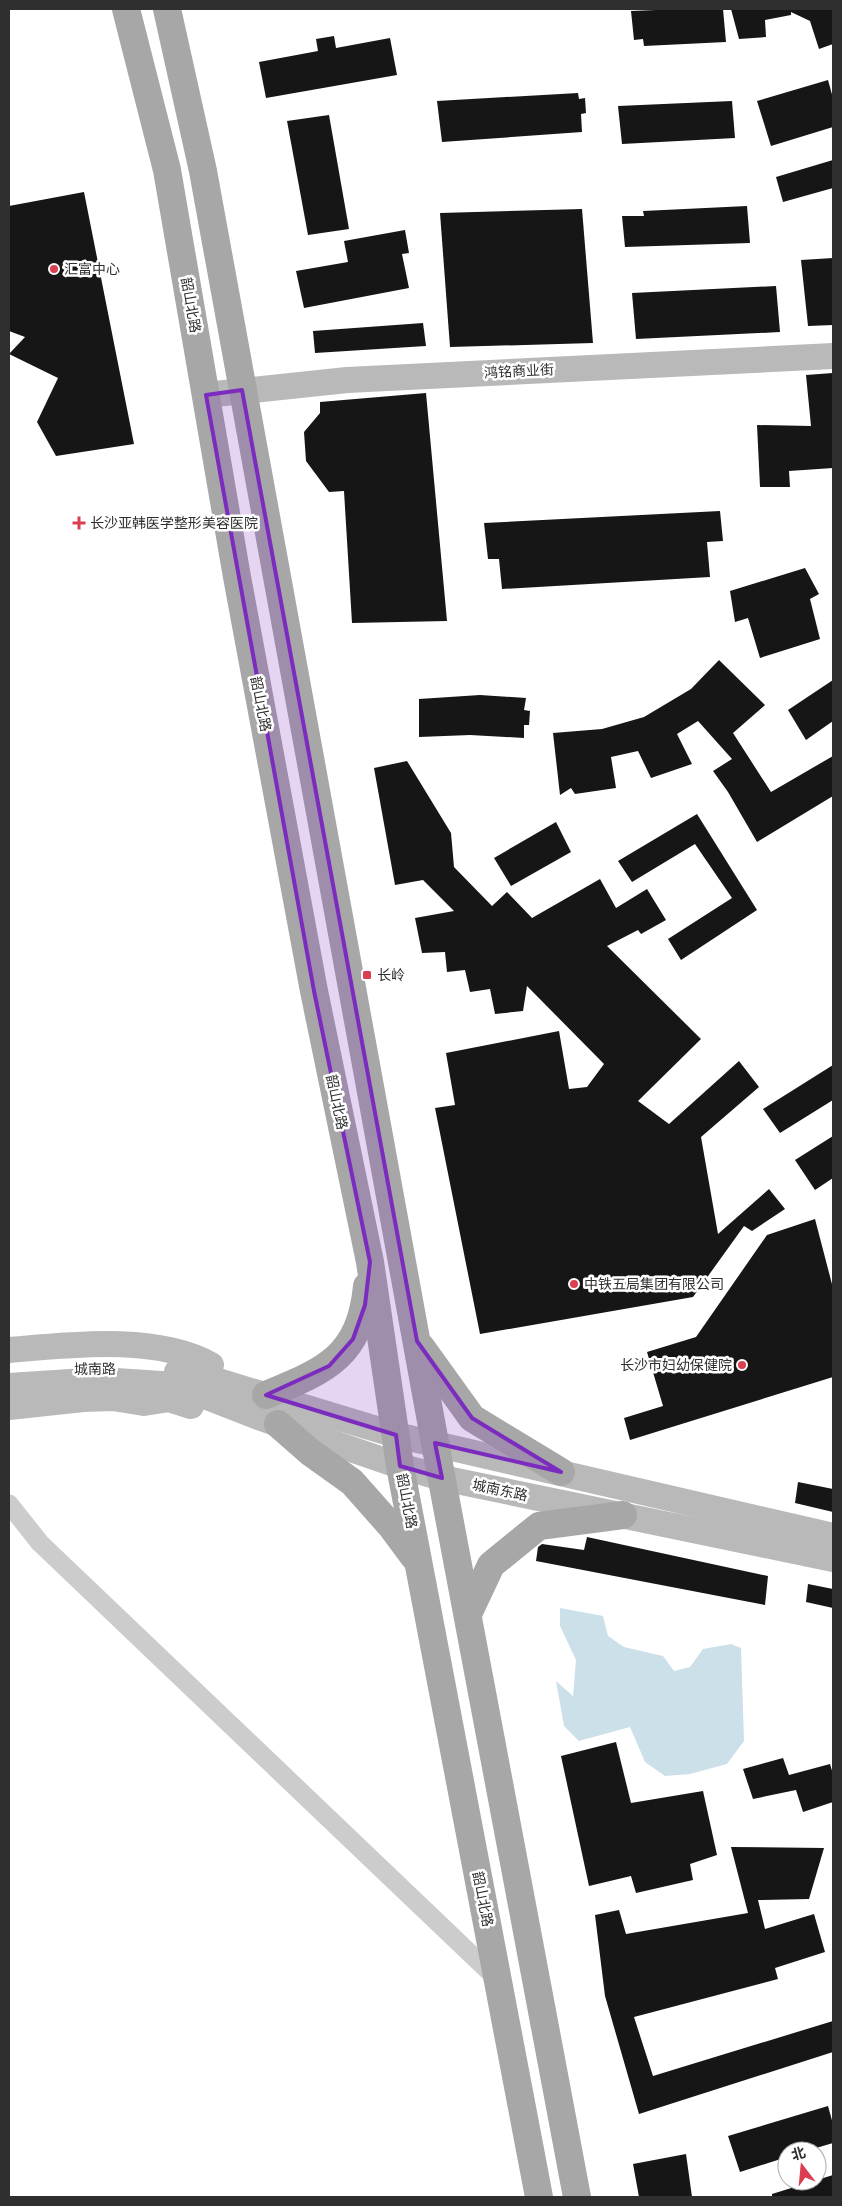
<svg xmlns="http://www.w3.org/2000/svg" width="842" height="2206" font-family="'Asap Condensed','Noto Sans SC',sans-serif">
<rect width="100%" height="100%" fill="#fff"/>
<!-- water -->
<polygon fill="#cce0ea" points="560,1608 603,1616 608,1636 624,1647 663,1656 674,1671 690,1667 703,1649 731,1644 741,1648 744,1741 727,1764 690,1774 665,1776 645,1762 630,1727 579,1741 564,1726 556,1681 573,1696 576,1660 560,1626"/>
<!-- building -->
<g fill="#161616">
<polygon points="680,9 723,9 726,42 644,46 643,39 634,40 631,11"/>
<polygon points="731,9 833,9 833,44 819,49 810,21 791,12 791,15 765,20 766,37 739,39"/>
<polygon points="334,36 336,48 390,38 397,75 266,98 259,62 318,51 316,39"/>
<polygon points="828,80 833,98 833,127 771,146 757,101"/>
<polygon points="578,93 579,99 585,98 586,113 581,114 582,132 442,142 437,101"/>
<polygon points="732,101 735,138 622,144 618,106"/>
<polygon points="329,115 349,229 308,235 287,121"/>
<polygon points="833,160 833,188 783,202 776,177"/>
<polygon points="84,192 134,444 56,456 37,422 58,378 9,354 25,337 9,331 9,206"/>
<polygon points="747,206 750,243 625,247 622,216 644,216 643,211"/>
<polygon points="582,209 593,343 450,347 440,213"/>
<polygon points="405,230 409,253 402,254 409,288 304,308 296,271 348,262 344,241"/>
<polygon points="833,258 833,325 808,326 801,260"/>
<polygon points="776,286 780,332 636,339 632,293"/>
<polygon points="423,323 426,346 315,353 313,331"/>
<polygon points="833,373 833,468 789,471 790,487 760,487 757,425 811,426 806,375"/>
<polygon points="426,393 447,621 352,623 344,491 329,492 306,461 304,432 320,413 320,402"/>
<polygon points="720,511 723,541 707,542 710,577 502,589 499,559 488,559 484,523"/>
<polygon points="805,568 819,594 810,599 820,639 760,658 748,618 735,622 730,591"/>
<polygon points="719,660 765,705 733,733 771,792 833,756 833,796 757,842 728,792 713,771 732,759 698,721 677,734 692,764 651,778 638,751 611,757 616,788 575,794 571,788 560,795 553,733 602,729 644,717 691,689"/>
<polygon points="833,680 833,721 806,740 788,710"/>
<polygon points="480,695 526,698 524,710 530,711 529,725 524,725 524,738 470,735 419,737 419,699"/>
<polygon points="407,761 451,833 454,867 492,906 507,892 532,918 600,879 616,908 647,889 666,920 641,934 638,930 607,946 701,1039 638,1101 669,1124 739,1061 759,1087 701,1137 718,1234 769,1189 785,1209 752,1231 744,1226 693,1297 480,1334 435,1108 455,1105 446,1053 559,1031 569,1089 587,1087 604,1064 527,986 523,1011 495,1014 490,989 470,992 465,970 447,972 445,952 422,953 415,918 454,911 423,880 395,885 374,768"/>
<polygon points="697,814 757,910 681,960 668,939 732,898 695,844 632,882 618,861"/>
<polygon points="556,822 571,852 511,886 494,858"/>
<polygon points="833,1065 833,1100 780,1133 763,1109"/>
<polygon points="833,1136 833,1178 815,1190 795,1160"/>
<polygon points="815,1219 833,1288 833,1377 630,1440 624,1418 663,1406 647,1352 696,1337 767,1235"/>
<polygon points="798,1482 833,1489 833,1512 795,1503"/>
<polygon points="587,1537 768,1576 765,1605 536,1561 538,1547 542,1544 584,1550"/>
<polygon points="808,1584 833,1589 833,1608 806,1602"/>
<polygon points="616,1742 631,1803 703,1791 717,1855 690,1864 693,1880 636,1893 631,1876 589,1886 561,1756"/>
<polygon points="783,1758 789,1775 830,1764 833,1774 833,1802 803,1812 796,1790 753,1799 743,1769"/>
<polygon points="731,1847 824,1848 809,1899 758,1900 765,1929 814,1914 825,1952 775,1968 778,1979 634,2017 653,2076 833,2021 833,2052 639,2114 605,1996 595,1915 619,1910 626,1934 748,1913"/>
<polygon points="828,2106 833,2124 833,2143 806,2151 787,2151 787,2157 740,2172 728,2136"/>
<polygon points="686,2154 692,2197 639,2197 633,2164"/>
<polygon points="833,2175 833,2197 772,2197 772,2194"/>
</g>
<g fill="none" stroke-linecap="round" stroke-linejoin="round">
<!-- street -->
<polyline stroke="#ccc" stroke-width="19" points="9,1504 40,1543 498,1980"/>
<!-- secondary -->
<g stroke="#b9b9b9" stroke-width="26">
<polyline points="206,395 347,380 833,356"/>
<path d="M9,1350C69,1345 156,1334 211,1365"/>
<polyline points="177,1372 218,1381 396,1435 833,1536"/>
<polyline points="9,1386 101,1380 176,1385 261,1418 400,1466 442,1478 833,1559"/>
<polyline points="9,1407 83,1399 113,1398 144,1403 169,1399 191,1406"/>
</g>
<!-- primary -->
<g stroke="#a7a7a7" stroke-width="28">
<polyline points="126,9 167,170 237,577 314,991 370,1262 400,1466 539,2197"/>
<polyline points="167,9 203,171 435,1443 577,2197"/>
<polyline points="421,1347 472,1418 561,1472"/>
<path d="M266,1395C326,1370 360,1357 367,1286"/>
<polyline points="278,1424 310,1452 352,1482 391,1526 414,1557"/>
<polyline points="468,1614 491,1565 539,1526 623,1515"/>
</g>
</g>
<!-- marked area -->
<path fill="#7b2cbf" fill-opacity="0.2" stroke="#7b2cbf" stroke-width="4" stroke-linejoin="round" d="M242,390L417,1341L472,1418L561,1472L435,1443L442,1478L400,1466L396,1435L266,1395L329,1366L353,1339L365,1305L370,1262L314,991L206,395Z"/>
<!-- markers -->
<g fill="#da3e51" stroke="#fff" stroke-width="2">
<circle cx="54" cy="269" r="5"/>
<path d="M76.5 515.5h5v5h5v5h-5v5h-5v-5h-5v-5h5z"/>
<rect x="362" y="970" width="10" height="10" rx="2.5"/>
<circle cx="574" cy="1284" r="5"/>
<circle cx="742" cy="1365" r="5"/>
</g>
<g text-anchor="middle" stroke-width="5" stroke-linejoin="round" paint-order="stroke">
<!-- poi labels -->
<g font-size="14" fill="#2f2f2f" stroke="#fff" text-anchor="start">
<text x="64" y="274">汇富中心</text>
<text x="90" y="528">长沙亚韩医学整形美容医院</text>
<text x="377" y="980">长岭</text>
<text x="584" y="1289">中铁五局集团有限公司</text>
<text x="732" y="1370" text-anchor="end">长沙市妇幼保健院</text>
</g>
<!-- street labels -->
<g font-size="14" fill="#2f2f2f" stroke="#fff">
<text transform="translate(191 305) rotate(80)" y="5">韶山北路</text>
<text transform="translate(519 371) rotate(-3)" y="5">鸿铭商业街</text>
<text transform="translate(261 704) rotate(79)" y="5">韶山北路</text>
<text transform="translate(337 1102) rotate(78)" y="5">韶山北路</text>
<text transform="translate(95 1369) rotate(-1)" y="5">城南路</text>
<text transform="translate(500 1490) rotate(12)" y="5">城南东路</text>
<text transform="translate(407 1501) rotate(79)" y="5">韶山北路</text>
<text transform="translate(483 1899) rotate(79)" y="5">韶山北路</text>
</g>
</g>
<!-- border -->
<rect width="842" height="2206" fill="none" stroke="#2f2f2f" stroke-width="20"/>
<!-- north arrow -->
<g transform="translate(802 2166) rotate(344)"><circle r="24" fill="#ffffff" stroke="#acacac"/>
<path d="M0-4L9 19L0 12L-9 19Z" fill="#da3e51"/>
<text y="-8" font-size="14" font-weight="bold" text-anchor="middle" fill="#2f2f2f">北</text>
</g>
</svg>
